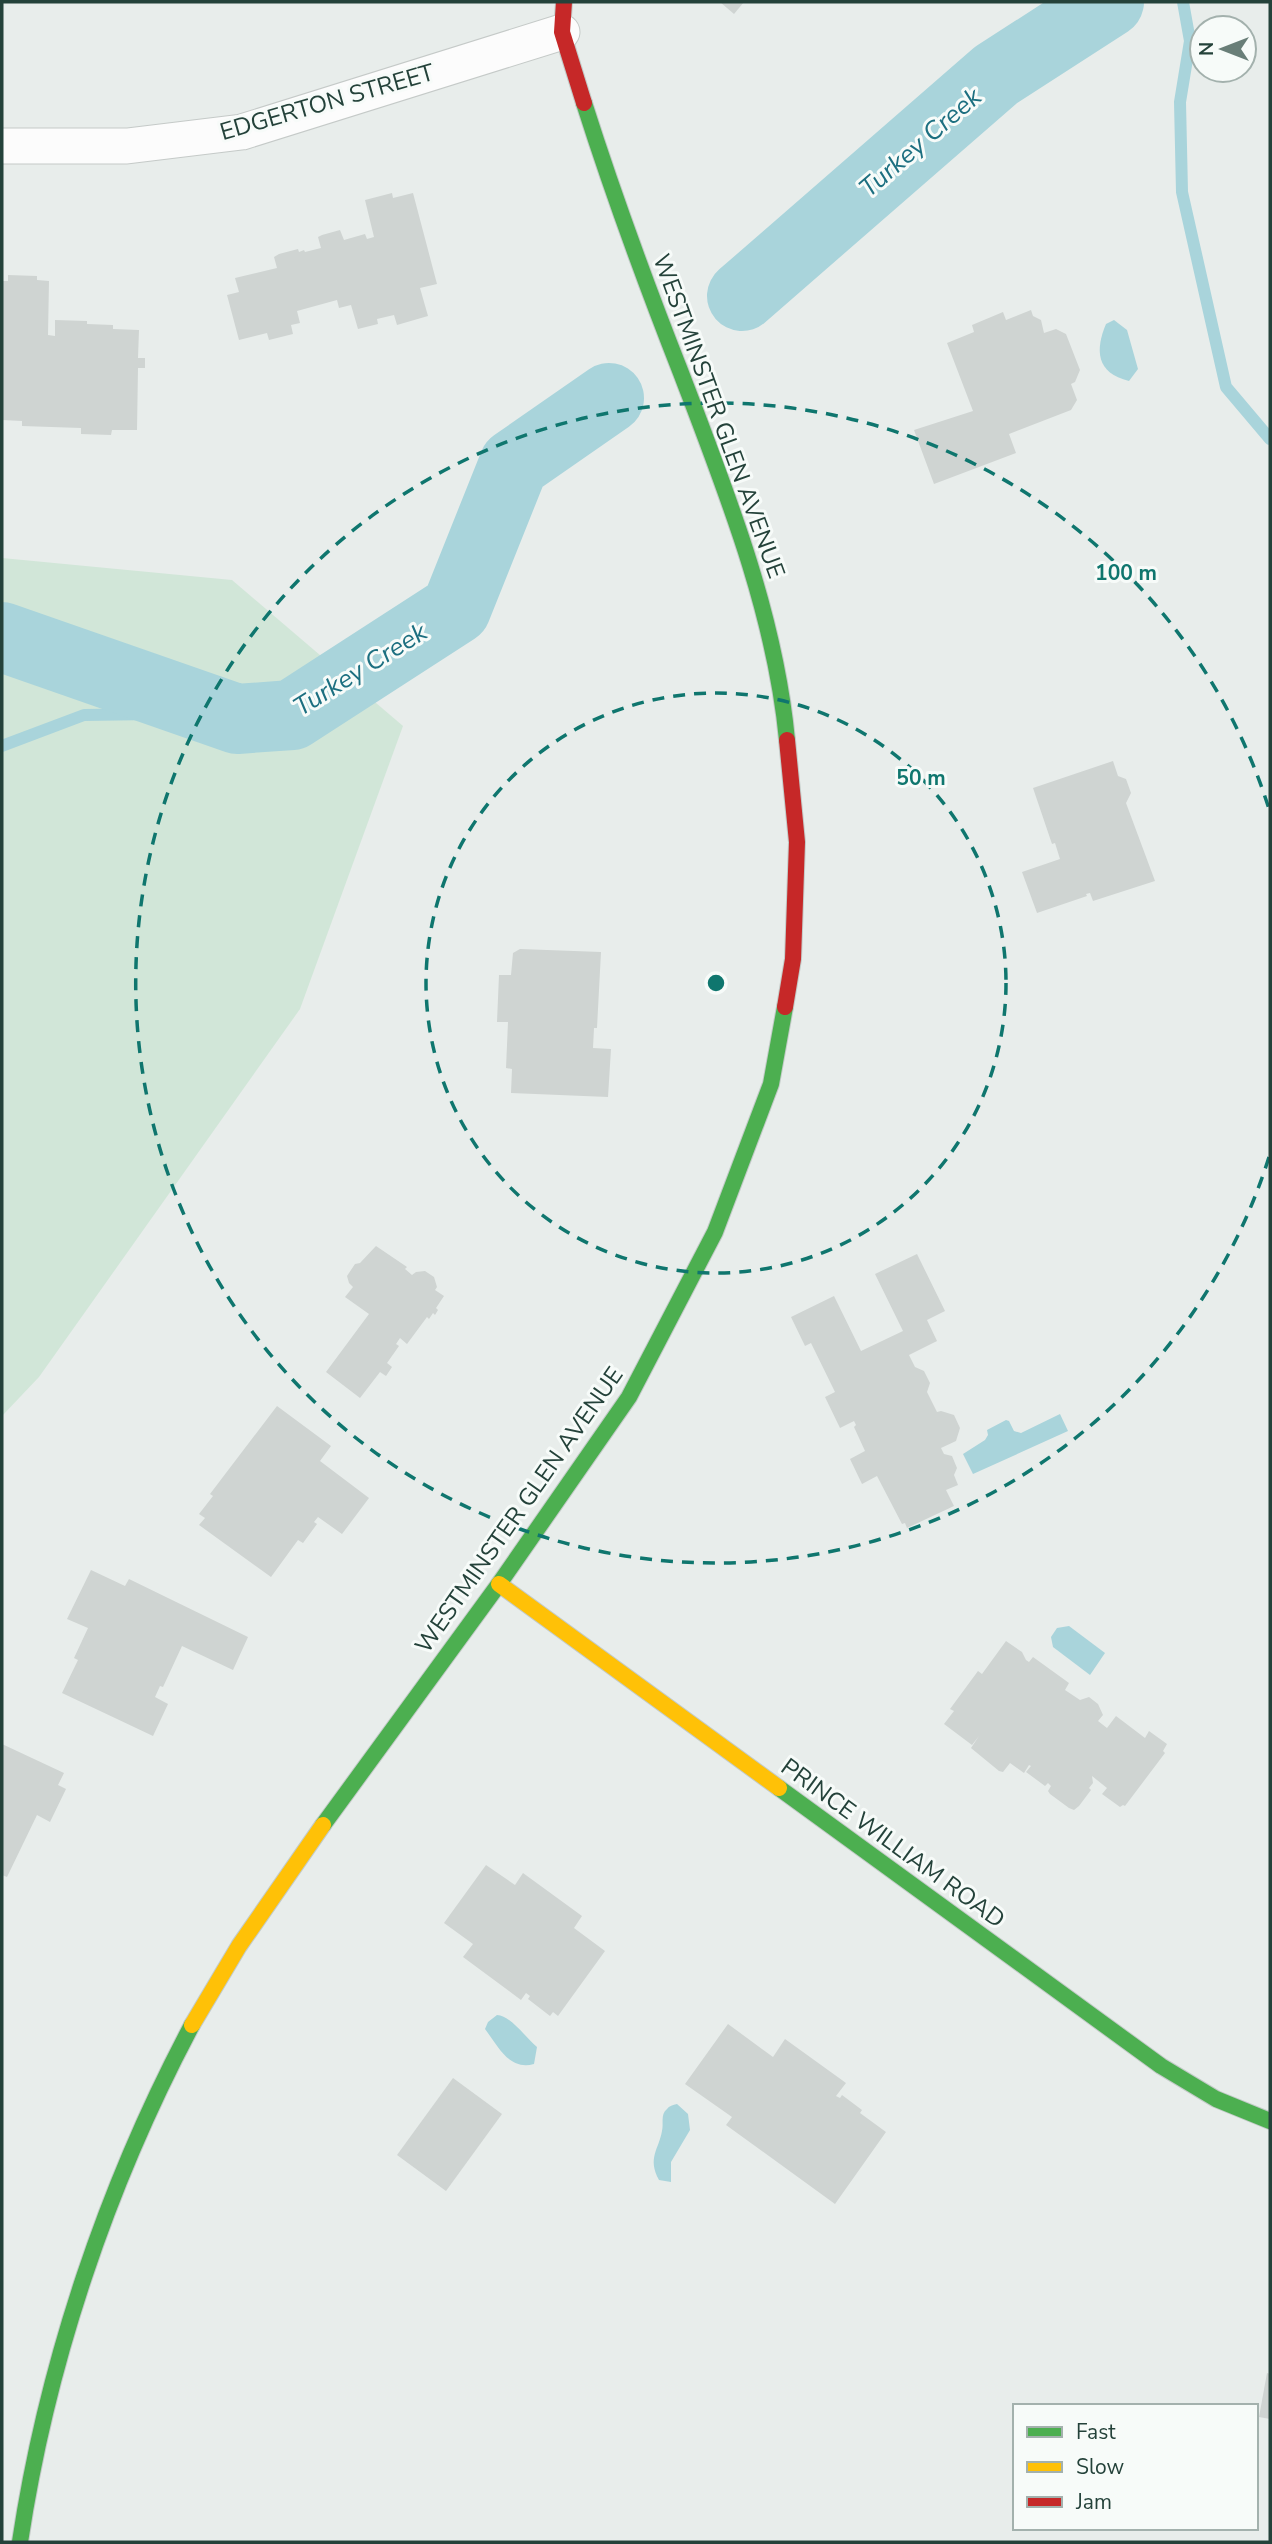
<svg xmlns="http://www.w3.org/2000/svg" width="1272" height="2544" font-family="'Nunito Sans',sans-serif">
<rect width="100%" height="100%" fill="#e8edeb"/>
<!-- green -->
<polygon fill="#d1e6d8" points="2,558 232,580 403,726 300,1009 39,1377 2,1416"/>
<!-- water -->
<g fill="#a9d4db">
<path d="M1114,320L1127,330L1138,369L1129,381C1096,373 1095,350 1106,324Z"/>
<polygon points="1060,1414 1068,1431 973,1474 963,1454 985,1440 988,1435 987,1430 1006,1420 1009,1421 1014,1431 1021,1433"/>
<polygon points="1069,1626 1105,1653 1090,1675 1053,1647 1051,1637 1057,1628"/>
<path d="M497,2015C511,2016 525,2037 537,2047L534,2064C509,2071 498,2046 485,2029L488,2022Z"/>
<path d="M677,2104L688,2114L690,2130L671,2162V2182L659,2180C647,2158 659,2149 662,2131C664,2123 660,2115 667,2109C669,2106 673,2105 677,2104Z"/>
</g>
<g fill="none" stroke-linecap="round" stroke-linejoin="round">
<!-- stream -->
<g stroke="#a9d4db" stroke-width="12">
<polyline points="1183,2 1190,41 1180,102 1182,192 1226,387 1270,439"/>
<polyline points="2,746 84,715 221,713"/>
</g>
<!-- river -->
<g stroke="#a9d4db" stroke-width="70">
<polyline points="742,296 996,75 1109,2"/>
<polyline points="2,637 237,719 292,715 456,609 514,464 609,398"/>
</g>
</g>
<!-- building -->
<g fill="#cfd4d2">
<polygon points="720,2 744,2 734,14"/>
<polygon points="392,193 393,198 413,193 437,284 420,288 428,316 397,325 394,315 377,319 378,324 358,329 351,305 339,308 337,300 297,311 300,323 291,325 293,334 269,340 267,333 239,340 227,295 239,292 235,278 277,268 274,257 279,254 298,249 299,252 304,250 305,252 321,248 318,237 322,235 340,230 344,240 365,234 367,239 374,237 365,200"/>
<polygon points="8,275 37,276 37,280 49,281 48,335 55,336 55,320 87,321 87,324 113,325 113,329 139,330 138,358 145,358 145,368 138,368 137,430 112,430 111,435 81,434 81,428 22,426 22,421 2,420 2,281 8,281"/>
<polygon points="1031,310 1033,316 1041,320 1044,333 1056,329 1066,334 1080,370 1075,382 1071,384 1077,400 1071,410 1009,434 1016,453 934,484 914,430 973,411 947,343 974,332 972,325 1003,312 1006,320"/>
<polygon points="1113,761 1118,776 1126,779 1131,793 1126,803 1155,881 1093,901 1090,893 1086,894 1087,896 1037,913 1022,872 1060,859 1055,843 1052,844 1033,788"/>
<polygon points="520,949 601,952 597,1028 594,1028 593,1048 611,1049 608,1097 511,1093 512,1069 506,1068 508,1022 497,1022 499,975 511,975 513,953"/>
<polygon points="376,1246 407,1267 405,1269 412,1275 416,1272 425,1271 434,1277 437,1287 435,1290 444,1296 436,1308 438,1310 435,1315 433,1313 429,1319 427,1317 407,1344 400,1338 396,1344 399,1346 387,1363 392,1367 386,1376 380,1372 360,1398 326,1372 369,1314 345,1297 353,1287 349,1283 347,1276 355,1264 360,1263"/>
<polygon points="917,1254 945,1311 927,1320 937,1341 909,1355 915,1367 924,1371 930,1383 927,1392 937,1412 941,1411 954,1415 960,1428 956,1441 941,1448 944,1454 952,1456 957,1468 954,1475 958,1485 946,1490 954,1506 907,1528 905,1523 902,1524 877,1476 862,1484 850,1459 865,1451 854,1427 856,1425 854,1421 840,1428 825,1397 835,1392 811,1343 805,1346 791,1317 834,1296 861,1351 903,1331 875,1274"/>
<polygon points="277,1406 331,1446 320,1461 369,1498 342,1534 318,1517 314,1522 317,1524 303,1543 298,1540 271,1577 199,1525 205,1518 199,1514 213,1496 210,1494"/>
<polygon points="91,1570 125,1586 129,1579 248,1637 233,1670 182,1646 163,1687 160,1686 155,1697 168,1704 153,1736 62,1693 78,1660 74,1658 88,1628 67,1619"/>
<polygon points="1006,1641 1022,1652 1026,1660 1029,1662 1033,1657 1069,1683 1065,1690 1080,1700 1089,1697 1098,1704 1103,1715 1098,1721 1107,1728 1116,1716 1145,1738 1149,1731 1167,1744 1163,1751 1165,1753 1125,1806 1123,1805 1120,1807 1102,1794 1107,1788 1092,1776 1093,1783 1089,1788 1091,1790 1079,1806 1074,1810 1069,1808 1050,1794 1048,1791 1051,1786 1048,1783 1045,1786 1026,1772 1031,1766 1029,1765 1024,1773 1010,1763 1003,1772 999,1771 971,1748 979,1736 972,1745 944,1724 954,1711 950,1709 978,1671 982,1674"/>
<polygon points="2,1744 64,1773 58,1785 66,1789 50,1822 37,1815 7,1877 2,1875"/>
<polygon points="486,1865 515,1885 523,1873 582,1916 574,1928 605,1951 558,2016 553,2012 550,2016 528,1999 530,1996 526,1993 521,2000 463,1957 473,1944 444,1923"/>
<polygon points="728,2024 773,2057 785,2039 846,2083 836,2096 840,2098 842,2095 862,2110 860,2113 886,2132 835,2204 726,2125 732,2117 685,2084"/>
<polygon points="453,2078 502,2114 446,2191 397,2155"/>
<polygon points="1267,2373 1270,2374 1270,2419 1259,2417"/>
</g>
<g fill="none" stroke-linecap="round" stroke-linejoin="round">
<!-- street casing -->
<g stroke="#c5cac8" stroke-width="37">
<polyline id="street" points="2,146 127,146 242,132 562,32"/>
</g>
<!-- fast casing -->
<g stroke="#c3cbc8" stroke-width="18">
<g id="fast">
<path d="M584,103C613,194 646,284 681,373C726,491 775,613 787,740"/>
<polyline points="779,1788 1161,2066 1216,2099 1270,2121"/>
<polyline points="323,1825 499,1584 629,1397 715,1232 771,1084 785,1007"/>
<path d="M20,2542C47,2363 107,2185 192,2025"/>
</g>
</g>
<!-- slow casing -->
<g stroke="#c3cbc8" stroke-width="18">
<g id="slow">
<polyline points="499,1584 779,1788"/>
<polyline points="192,2025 239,1946 323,1825"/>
</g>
</g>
<!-- jam casing -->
<g stroke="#c3cbc8" stroke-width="18">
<g id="jam">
<polyline points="564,2 562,32 584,103"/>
<polyline points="785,1007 793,959 797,842 787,740"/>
</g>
</g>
<!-- street -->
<use href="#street" stroke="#fcfcfc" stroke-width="35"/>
<!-- fast -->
<use href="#fast" stroke="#4caf50" stroke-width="16"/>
<!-- slow -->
<use href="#slow" stroke="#ffc107" stroke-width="16"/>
<!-- jam -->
<use href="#jam" stroke="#c62828" stroke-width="16"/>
</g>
<!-- distance rings -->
<g fill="none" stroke="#0f766e" stroke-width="3.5" stroke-dasharray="12 9">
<circle cx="716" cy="983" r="290"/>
<path d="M1269 1157A580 580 0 1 1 1269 809"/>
</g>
<g text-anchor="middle" stroke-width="6" stroke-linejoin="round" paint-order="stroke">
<!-- street labels -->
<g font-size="24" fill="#24423a" stroke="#f7fbf9">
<text transform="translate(327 102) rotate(-16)" y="8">EDGERTON STREET</text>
<text transform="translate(719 416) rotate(70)" y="8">WESTMINSTER GLEN AVENUE</text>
<text transform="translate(519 1510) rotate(-55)" y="8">WESTMINSTER GLEN AVENUE</text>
<text transform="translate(893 1843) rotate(36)" y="8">PRINCE WILLIAM ROAD</text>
</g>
<!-- water labels -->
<g font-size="26" font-style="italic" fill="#1c6f80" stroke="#f7fbf9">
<text transform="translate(920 142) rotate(-41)" y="9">Turkey Creek</text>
<text transform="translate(360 669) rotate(-32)" y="9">Turkey Creek</text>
</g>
</g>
<circle cx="716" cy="983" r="10" fill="#0f766e" stroke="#f7fbf9" stroke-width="3.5"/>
<g font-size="21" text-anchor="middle" font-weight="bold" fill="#0f766e" stroke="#f7fbf9" stroke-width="6" stroke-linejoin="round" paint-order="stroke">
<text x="1126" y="580">100 m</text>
<text x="921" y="785">50 m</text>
</g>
<!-- border -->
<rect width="1272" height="2544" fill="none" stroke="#24423a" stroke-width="7"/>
<!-- legend -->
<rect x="1013" y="2404" width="245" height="126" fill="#f7fbf9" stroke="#a3b1ad" stroke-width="2"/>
<rect x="1027" y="2427" width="35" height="10" fill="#4caf50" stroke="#a3b1ad" stroke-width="2"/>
<text x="1076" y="2439" font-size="21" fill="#24423a">Fast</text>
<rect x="1027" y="2462" width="35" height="10" fill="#ffc107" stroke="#a3b1ad" stroke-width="2"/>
<text x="1076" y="2474" font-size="21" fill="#24423a">Slow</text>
<rect x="1027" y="2497" width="35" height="10" fill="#c62828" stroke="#a3b1ad" stroke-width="2"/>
<text x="1076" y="2509" font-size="21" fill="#24423a">Jam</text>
<!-- north arrow -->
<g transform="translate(1223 49) rotate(270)"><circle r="33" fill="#f7fbf9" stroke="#a3b1ad" stroke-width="2"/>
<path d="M0-5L12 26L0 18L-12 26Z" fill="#697e78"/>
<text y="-10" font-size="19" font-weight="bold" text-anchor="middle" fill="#24423a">N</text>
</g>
</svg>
